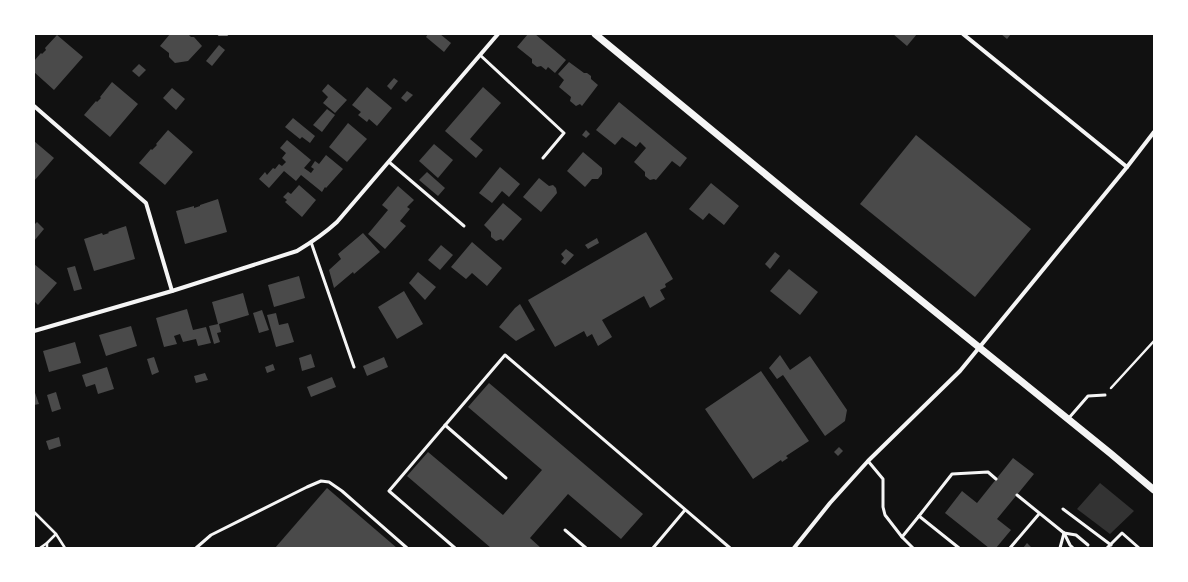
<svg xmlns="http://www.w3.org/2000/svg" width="1188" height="582" font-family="Rubik,sans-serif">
<rect width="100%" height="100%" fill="#111"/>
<!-- water -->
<polygon fill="#333" points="1100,483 1134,511 1110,534 1077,509"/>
<!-- building -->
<g fill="#4a4a4a">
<polygon points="170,34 188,34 191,37 194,37 202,46 188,61 175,63 169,57 169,53 160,46"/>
<polygon points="428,34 440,34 451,43 444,52 426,37"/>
<polygon points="528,34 535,34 566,60 555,73 548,67 546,70 541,66 537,67 532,63 532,59 517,47"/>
<polygon points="893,34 917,34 907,46"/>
<polygon points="1001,34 1011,34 1007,39"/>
<polygon points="57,35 83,57 54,90 34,72 34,61 41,53 42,54 46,50 45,48"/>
<polygon points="219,45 225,50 212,66 206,61"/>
<polygon points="569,62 584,73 587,73 591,76 591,79 598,85 582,106 580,104 576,106 570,101 571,97 559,87 564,80 558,74"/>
<polygon points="139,64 146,70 139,77 132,71"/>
<polygon points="394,78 398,81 391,90 387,86"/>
<polygon points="112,82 138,104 110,137 84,115 96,101 97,102 101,98 100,97"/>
<polygon points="328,84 347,100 335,113 323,103 328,97 322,91"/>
<polygon points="367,87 392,108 377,126 369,119 367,122 358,115 361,112 352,105"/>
<polygon points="483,87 501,103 470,139 483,150 476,158 445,131"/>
<polygon points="172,88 185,99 176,110 163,98"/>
<polygon points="407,91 413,95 406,102 401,98"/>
<polygon points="619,102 687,158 680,167 672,161 656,180 654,179 650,180 645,176 645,172 634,162 646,148 640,142 636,147 622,137 615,145 596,130"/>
<polygon points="327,109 335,115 322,132 313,125"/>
<polygon points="293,118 315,136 310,143 302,137 300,139 285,127"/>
<polygon points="348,123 367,139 347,162 329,147"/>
<polygon points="168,130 193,152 165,185 139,163 151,149 152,150 157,145 156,144"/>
<polygon points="586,130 590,134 586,138 582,135"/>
<polygon points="916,135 1031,229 975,297 860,204"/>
<polygon points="287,140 311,160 304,168 311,173 314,169 311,167 315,161 319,164 326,155 343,169 326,188 325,187 322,192 301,175 296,181 284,171 269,188 259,179 265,172 267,175 273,168 275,169 279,164 282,166 286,162 282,158 286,153 280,148"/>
<polygon points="34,141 54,158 34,181"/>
<polygon points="434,144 453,160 438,178 419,161"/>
<polygon points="583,152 602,168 602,174 598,179 592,179 585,187 567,171"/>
<polygon points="500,167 520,184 509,197 502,191 492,203 479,193"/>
<polygon points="427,172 445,188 438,196 419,180"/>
<polygon points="539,178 549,186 553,185 556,188 557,193 541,212 523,197"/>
<polygon points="711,183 739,206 724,225 709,213 703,220 689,209"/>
<polygon points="299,185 316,200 302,217 285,202 287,200 283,197 288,192 291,194"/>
<polygon points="398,186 414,200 407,207 410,209 400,221 406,226 385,249 368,234 388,210 382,205"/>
<polygon points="218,199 227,232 185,244 176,211 194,206 194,208 200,206 200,205"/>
<polygon points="503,203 522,219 503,241 501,239 496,241 491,237 491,232 484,225"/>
<polygon points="37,222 44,229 34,241 34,225"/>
<polygon points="126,226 135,259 94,271 84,239 102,233 103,235 109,233 108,232"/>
<polygon points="646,232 673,279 665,284 666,287 660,290 665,299 650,308 644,296 602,320 612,337 598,346 592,334 587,337 584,331 555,347 528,300"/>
<polygon points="363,233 380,252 354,274 353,272 334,288 329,270 341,259 338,254"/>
<polygon points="597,238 599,243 588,249 585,245"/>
<polygon points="472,242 502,268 487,286 472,273 466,279 451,267"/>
<polygon points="441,245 453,255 440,270 428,260"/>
<polygon points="566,249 574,255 565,265 561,262 564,258 561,254"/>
<polygon points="775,252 780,256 770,269 765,264"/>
<polygon points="34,264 57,283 38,305 34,301"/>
<polygon points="75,266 82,289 74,291 67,268"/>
<polygon points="789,269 818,292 800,315 770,291"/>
<polygon points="418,272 436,287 425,300 409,283"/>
<polygon points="299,276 305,298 274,307 268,285"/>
<polygon points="404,291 423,324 397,339 378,307"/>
<polygon points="243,293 249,315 219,324 221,332 217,333 220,342 214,344 209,326 218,324 212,302"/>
<polygon points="520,304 535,330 516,341 499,327 515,308"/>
<polygon points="187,309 193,330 206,327 211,343 198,346 196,339 183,342 180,334 174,336 177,344 164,347 156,318"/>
<polygon points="262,310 269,330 259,333 253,313"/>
<polygon points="276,313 279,325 288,323 294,342 276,347 267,315"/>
<polygon points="131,326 137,346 106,356 99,335"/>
<polygon points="75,342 81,363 49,372 43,351"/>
<polygon points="311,354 315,367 302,371 299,358"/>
<polygon points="780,355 790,370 810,356 847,410 845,421 825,436 783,375 777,379 769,368"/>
<polygon points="154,357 159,372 152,375 147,359"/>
<polygon points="384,357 388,367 367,376 363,366"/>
<polygon points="273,364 275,370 267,373 265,367"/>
<polygon points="107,367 114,389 98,394 95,384 86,387 82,375"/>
<polygon points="761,371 809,441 786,456 788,458 782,462 781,460 753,479 705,409"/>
<polygon points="205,373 208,380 196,383 194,376"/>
<polygon points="332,377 336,387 311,397 307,387"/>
<polygon points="489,383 643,514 621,539 568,494 530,538 541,548 491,548 407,476 428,452 503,515 542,470 468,407"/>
<polygon points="34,390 39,404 34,405"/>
<polygon points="56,392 61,409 52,412 47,395"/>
<polygon points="59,437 61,446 49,450 46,441"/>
<polygon points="839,447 843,451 838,456 834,452"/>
<polygon points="1013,458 1034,474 997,519 1011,530 996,548 989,548 945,513 962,491 977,503"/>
<polygon points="327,488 397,548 275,548"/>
<polygon points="1027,543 1032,548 1023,548"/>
</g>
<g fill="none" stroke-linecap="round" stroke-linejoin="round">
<!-- path -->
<g stroke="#f5f5f5" stroke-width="2.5">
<polyline points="1111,388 1154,341"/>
<polyline points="34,512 56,534 65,548"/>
<polyline points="40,548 47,543"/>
<polyline points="47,548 47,543 56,534"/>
</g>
<!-- service -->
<g stroke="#f5f5f5" stroke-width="3">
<polyline points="219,34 227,34"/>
<polyline points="480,55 564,133 543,158"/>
<polyline points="389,162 464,226"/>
<polyline points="311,242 354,367"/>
<polyline points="1068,419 1088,396 1105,395"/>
<polyline points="445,425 506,478"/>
<polyline points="868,461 883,479 883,507 885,515 902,537 913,548"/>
<polyline points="1017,495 1064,533 1070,545 1073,548"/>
<polyline points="1063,509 1111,545"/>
<polyline points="565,530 586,548"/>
<polyline points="1064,533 1076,535 1088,545"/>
<polyline points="902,537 919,516"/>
<polyline points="196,548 211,535 307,487 321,481 329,482 342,491 407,548"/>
<polyline points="455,548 389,491 505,355 730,548"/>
<polyline points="653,548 685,510"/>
<polyline points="959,548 919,516 952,474 988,472 996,479"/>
<polyline points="1010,548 1039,514"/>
<polyline points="1060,548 1064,533"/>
<polyline points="1107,548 1122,533 1139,548"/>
</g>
<!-- minor -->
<g stroke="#f5f5f5" stroke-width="4">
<polyline points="963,34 1127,167"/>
<polyline points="34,106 146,203 172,291"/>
<path d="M34,331L172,291L297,251C312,242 325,233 337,222L498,34"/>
<polyline points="794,548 830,503 868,461 960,371 1127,167 1154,132"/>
</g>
<!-- tertiary -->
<polyline stroke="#f5f5f5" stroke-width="7" points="595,34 798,201 1110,453 1154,490"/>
</g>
<!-- border -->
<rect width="1188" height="582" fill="none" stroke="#ffffff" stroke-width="70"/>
</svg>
